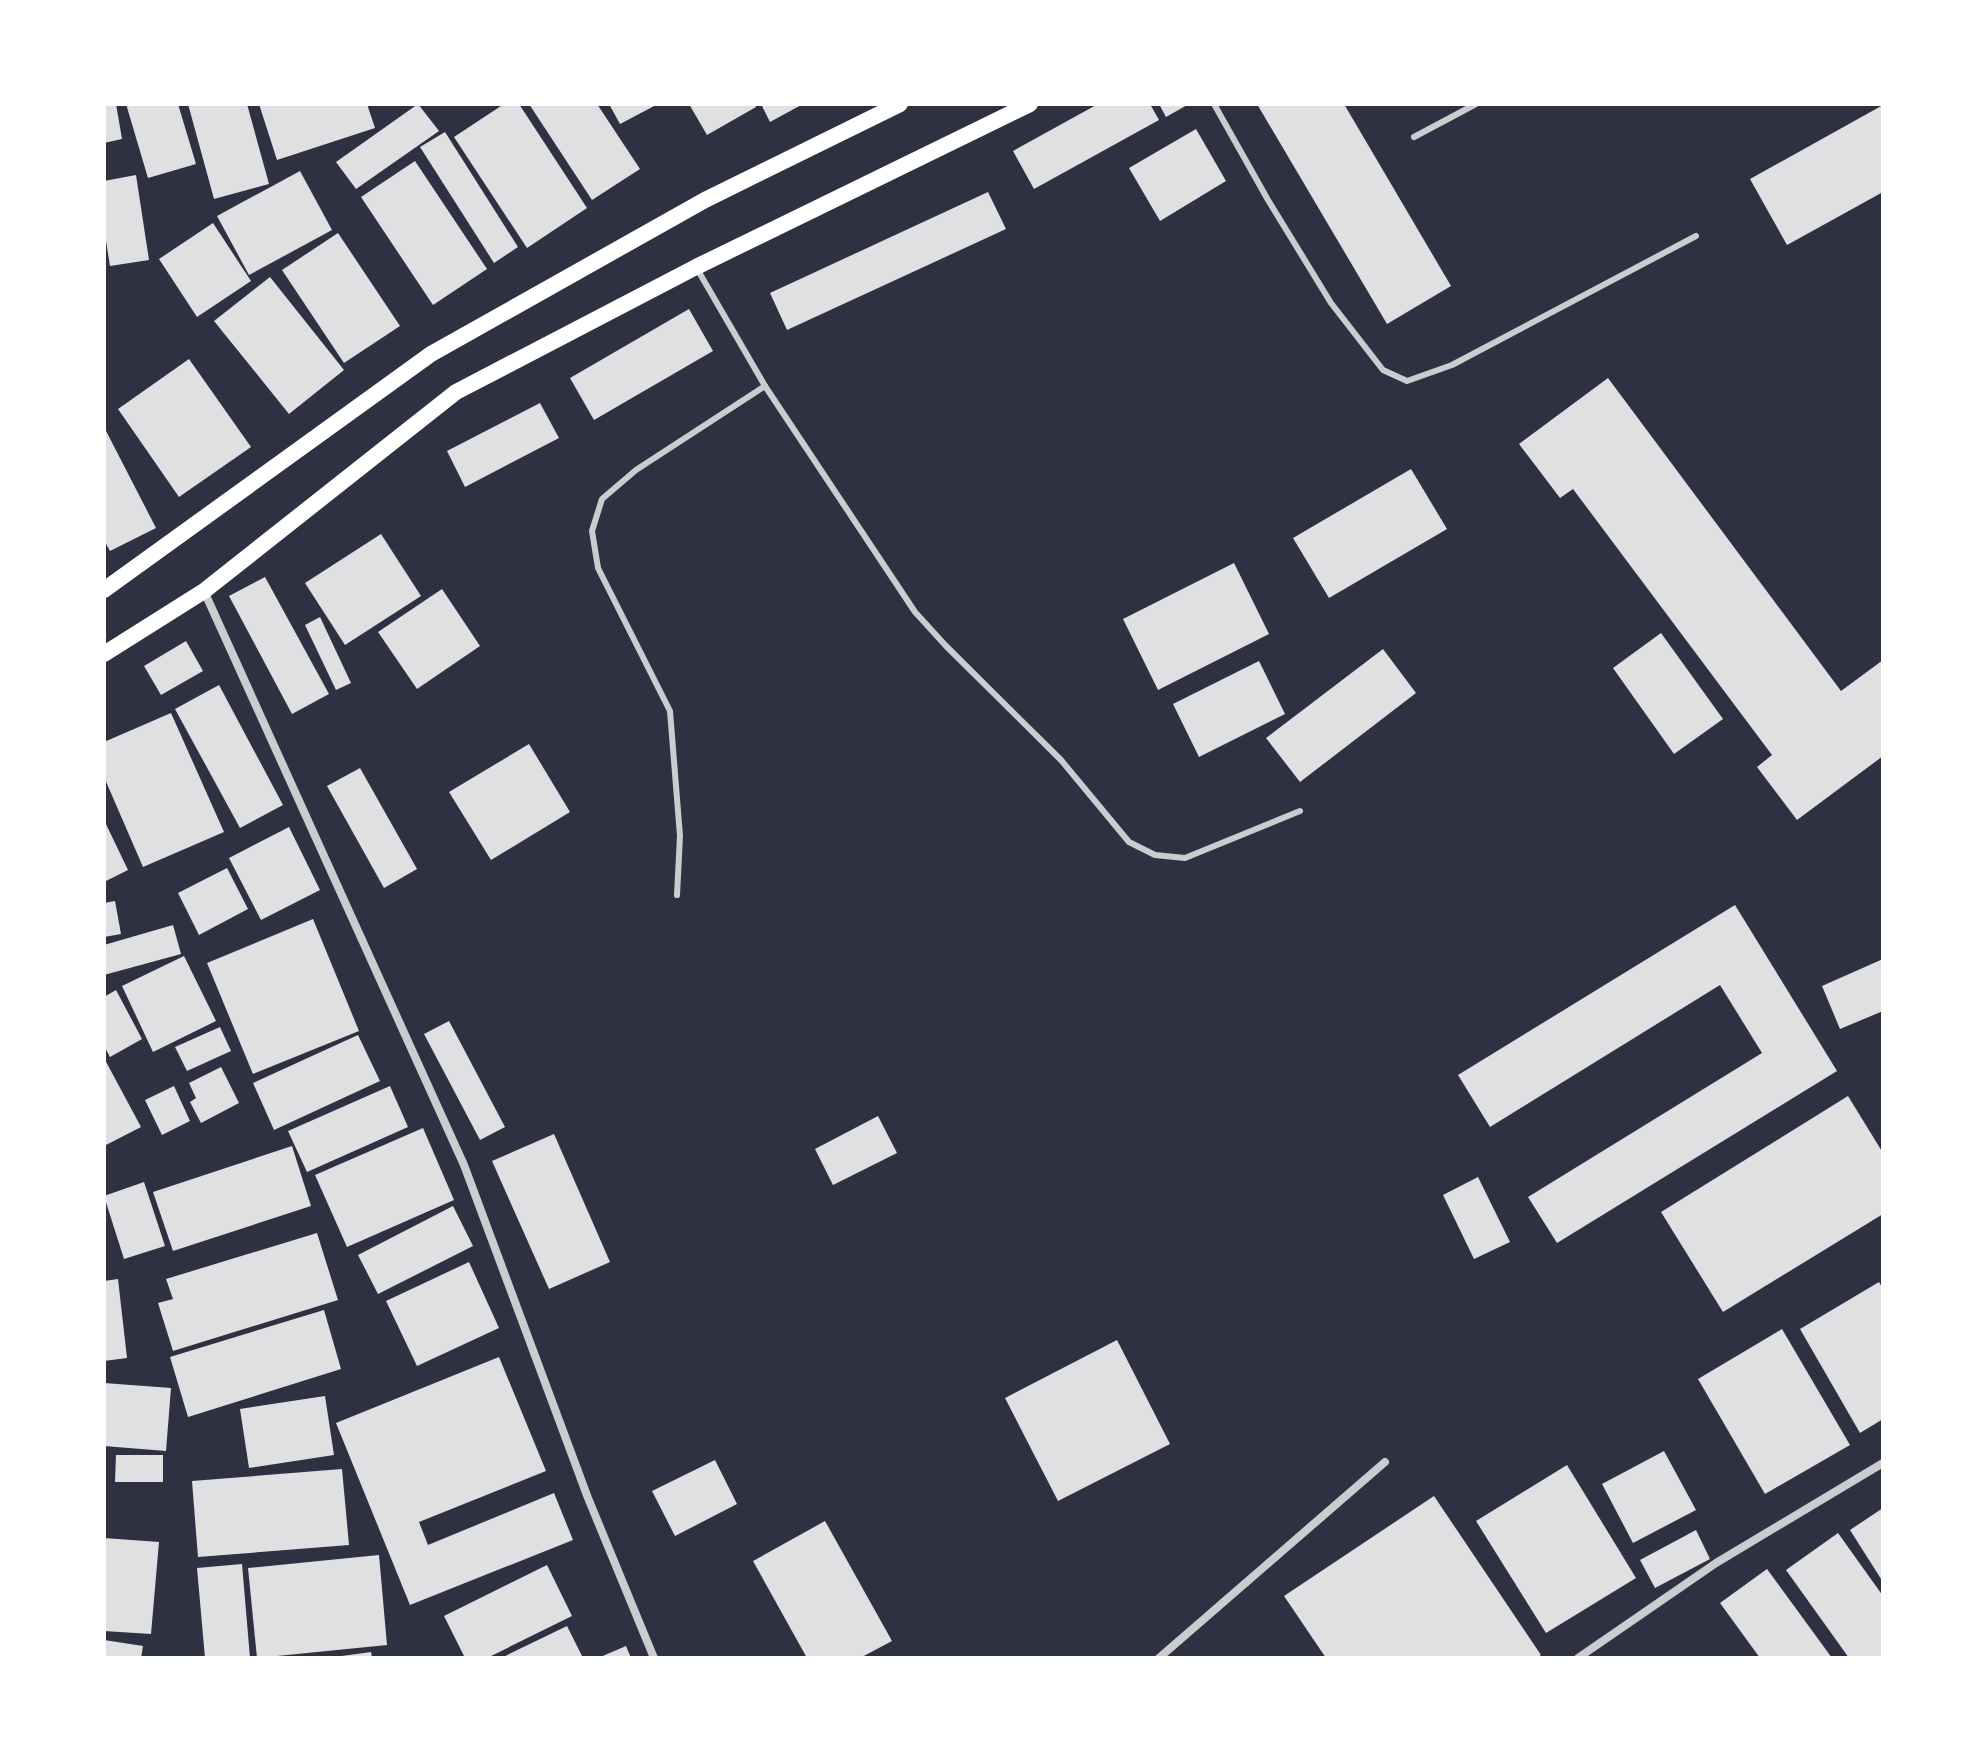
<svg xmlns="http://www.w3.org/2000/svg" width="1987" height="1762" font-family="'Open Sans',sans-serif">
<rect width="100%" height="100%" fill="#2d3142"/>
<!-- building -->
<g fill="#e0e0e3">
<polygon points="104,104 116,104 122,139 104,143"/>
<polygon points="126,104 178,104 196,164 148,178"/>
<polygon points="188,104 247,104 269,184 214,199"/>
<polygon points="259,104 367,104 375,128 277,160"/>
<polygon points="418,104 439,131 356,189 336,162"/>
<polygon points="504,104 519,104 587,208 527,248 454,137"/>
<polygon points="529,104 597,104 640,169 592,200"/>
<polygon points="609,104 658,104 620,124"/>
<polygon points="689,104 755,104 756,107 707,135"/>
<polygon points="761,104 803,104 770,122"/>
<polygon points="1098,104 1150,104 1159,120 1034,189 1013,151"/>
<polygon points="1159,104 1189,104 1166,117"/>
<polygon points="1257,104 1344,104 1451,286 1387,324"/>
<polygon points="1883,105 1883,192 1787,245 1750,179"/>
<polygon points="1196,129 1226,181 1160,221 1129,168"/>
<polygon points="445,132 518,247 494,263 420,147"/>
<polygon points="415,161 487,269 433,305 361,197"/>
<polygon points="300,171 332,230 249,275 217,216"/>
<polygon points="136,175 149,260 110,266 104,228 104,181"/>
<polygon points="988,192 1006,229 787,330 770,293"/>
<polygon points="213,223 251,281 197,317 159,259"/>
<polygon points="338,233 400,326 344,363 282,270"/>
<polygon points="270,277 344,370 289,414 214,321"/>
<polygon points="689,309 713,351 594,420 570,378"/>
<polygon points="189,359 251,447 179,497 118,409"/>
<polygon points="1608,378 1841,691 1883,660 1883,756 1797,820 1757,767 1772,755 1573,489 1560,498 1519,444"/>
<polygon points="540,403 559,438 465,487 447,451"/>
<polygon points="104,427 156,528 110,551 104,540"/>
<polygon points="1411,469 1447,529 1329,598 1293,538"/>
<polygon points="381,534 421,596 345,645 305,583"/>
<polygon points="1234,563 1269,634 1158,690 1123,619"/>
<polygon points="265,577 329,694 292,714 229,596"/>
<polygon points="442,589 480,646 417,689 378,632"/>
<polygon points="320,617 351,683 336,690 305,625"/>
<polygon points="1661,633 1723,719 1674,754 1613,668"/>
<polygon points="186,641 203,671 161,695 144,666"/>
<polygon points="1383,649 1416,693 1300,782 1266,738"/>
<polygon points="1259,661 1285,714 1199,757 1173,704"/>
<polygon points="219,685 283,805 240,828 175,709"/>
<polygon points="171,713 224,832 143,867 104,777 104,742"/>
<polygon points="529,744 570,812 491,860 449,792"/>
<polygon points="360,768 417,869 384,888 327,786"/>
<polygon points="104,820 128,870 104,882"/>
<polygon points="289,827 320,890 261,920 229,858"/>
<polygon points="227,868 248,909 199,935 178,893"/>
<polygon points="115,901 121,934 104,937 104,903"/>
<polygon points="1735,905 1837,1071 1557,1243 1528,1197 1762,1053 1720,985 1490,1127 1458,1075"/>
<polygon points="313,919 359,1031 253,1074 207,963"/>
<polygon points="173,925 181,954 104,975 104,945"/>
<polygon points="184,956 216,1021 153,1052 122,986"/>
<polygon points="1883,959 1883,1011 1840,1029 1822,986"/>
<polygon points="116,990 142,1039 110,1057 104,1046 104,997"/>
<polygon points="449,1021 505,1127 480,1140 424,1034"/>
<polygon points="220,1027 231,1051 187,1071 175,1047"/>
<polygon points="358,1035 380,1081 274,1130 253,1083"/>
<polygon points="104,1058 141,1127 104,1146"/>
<polygon points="221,1067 239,1103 201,1123 190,1102 196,1098 189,1083"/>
<polygon points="174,1086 190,1121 162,1135 145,1100"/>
<polygon points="390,1086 408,1127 307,1172 288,1131"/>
<polygon points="1848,1096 1883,1153 1883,1214 1723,1312 1661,1212"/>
<polygon points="878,1116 897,1153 833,1185 815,1149"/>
<polygon points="423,1128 454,1200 347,1247 315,1175"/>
<polygon points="554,1134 610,1262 549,1289 492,1161"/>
<polygon points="292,1146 311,1206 173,1251 153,1192"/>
<polygon points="1478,1177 1510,1242 1474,1259 1443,1195"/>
<polygon points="144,1182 165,1246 124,1259 104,1196"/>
<polygon points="453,1206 473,1246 378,1294 358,1255"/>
<polygon points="317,1233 338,1300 173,1351 158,1303 173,1299 166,1279"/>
<polygon points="469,1262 499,1328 417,1366 386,1301"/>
<polygon points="118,1279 127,1358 104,1361 104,1281"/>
<polygon points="1879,1282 1883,1289 1883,1419 1860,1433 1800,1329"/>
<polygon points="324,1310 341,1369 188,1417 170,1357"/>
<polygon points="1782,1329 1850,1445 1765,1494 1698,1379"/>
<polygon points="1117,1340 1170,1444 1058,1501 1005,1398"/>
<polygon points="499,1357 546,1471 419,1522 428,1545 554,1493 573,1540 410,1605 336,1423"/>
<polygon points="104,1383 171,1388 166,1451 104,1446"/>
<polygon points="325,1396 334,1455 249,1468 240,1409"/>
<polygon points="1664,1451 1696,1510 1633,1543 1602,1484"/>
<polygon points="116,1455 163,1455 163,1482 115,1482"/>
<polygon points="715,1460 737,1504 675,1536 652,1491"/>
<polygon points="1567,1465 1636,1578 1546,1633 1476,1521"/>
<polygon points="342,1469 349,1545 198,1557 192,1481"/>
<polygon points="1434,1496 1541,1655 1536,1658 1326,1658 1284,1596"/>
<polygon points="1883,1508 1883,1582 1850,1530"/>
<polygon points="825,1521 892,1641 860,1658 807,1658 753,1561"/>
<polygon points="1696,1530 1710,1559 1655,1588 1640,1560"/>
<polygon points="1838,1533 1883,1596 1883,1658 1849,1658 1786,1570"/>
<polygon points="104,1538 159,1542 151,1634 104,1631"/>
<polygon points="379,1555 387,1645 257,1658 248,1568"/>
<polygon points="242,1564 250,1658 205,1658 197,1568"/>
<polygon points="547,1565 572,1616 487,1658 465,1658 444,1616"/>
<polygon points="1767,1569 1832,1658 1760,1658 1720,1603"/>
<polygon points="567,1626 583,1658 501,1658"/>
<polygon points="104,1640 143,1646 141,1658 104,1658"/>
<polygon points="626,1646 631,1658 598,1658"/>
<polygon points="371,1652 372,1658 342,1658 342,1656"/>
</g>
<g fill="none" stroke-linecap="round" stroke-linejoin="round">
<!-- service -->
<g stroke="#caccd0" stroke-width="6">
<polyline points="1214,104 1268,200 1331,303 1383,370 1407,381 1452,365 1696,236"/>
<polyline points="1414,137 1476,104"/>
<polyline points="696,267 765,386 915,612 946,646 1061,760 1129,842 1155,855 1185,858 1300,811"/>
<polyline points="677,895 680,836 670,711 598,568 592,531 602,499 636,470 765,386"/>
</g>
<!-- minor -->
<g stroke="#caccd0" stroke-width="8">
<polyline points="204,591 464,1165 588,1498 654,1658"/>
<polyline points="1159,1658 1385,1462"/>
<polyline points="1578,1658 1716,1563 1883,1463"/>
</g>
<!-- secondary -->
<g stroke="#fff" stroke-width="16">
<polyline points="104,590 431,354 705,200 900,104"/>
<polyline points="104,654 204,591 456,392 696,267 1030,104"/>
</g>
</g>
<!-- border -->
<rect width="1987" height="1762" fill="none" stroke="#ffffff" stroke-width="212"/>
</svg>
